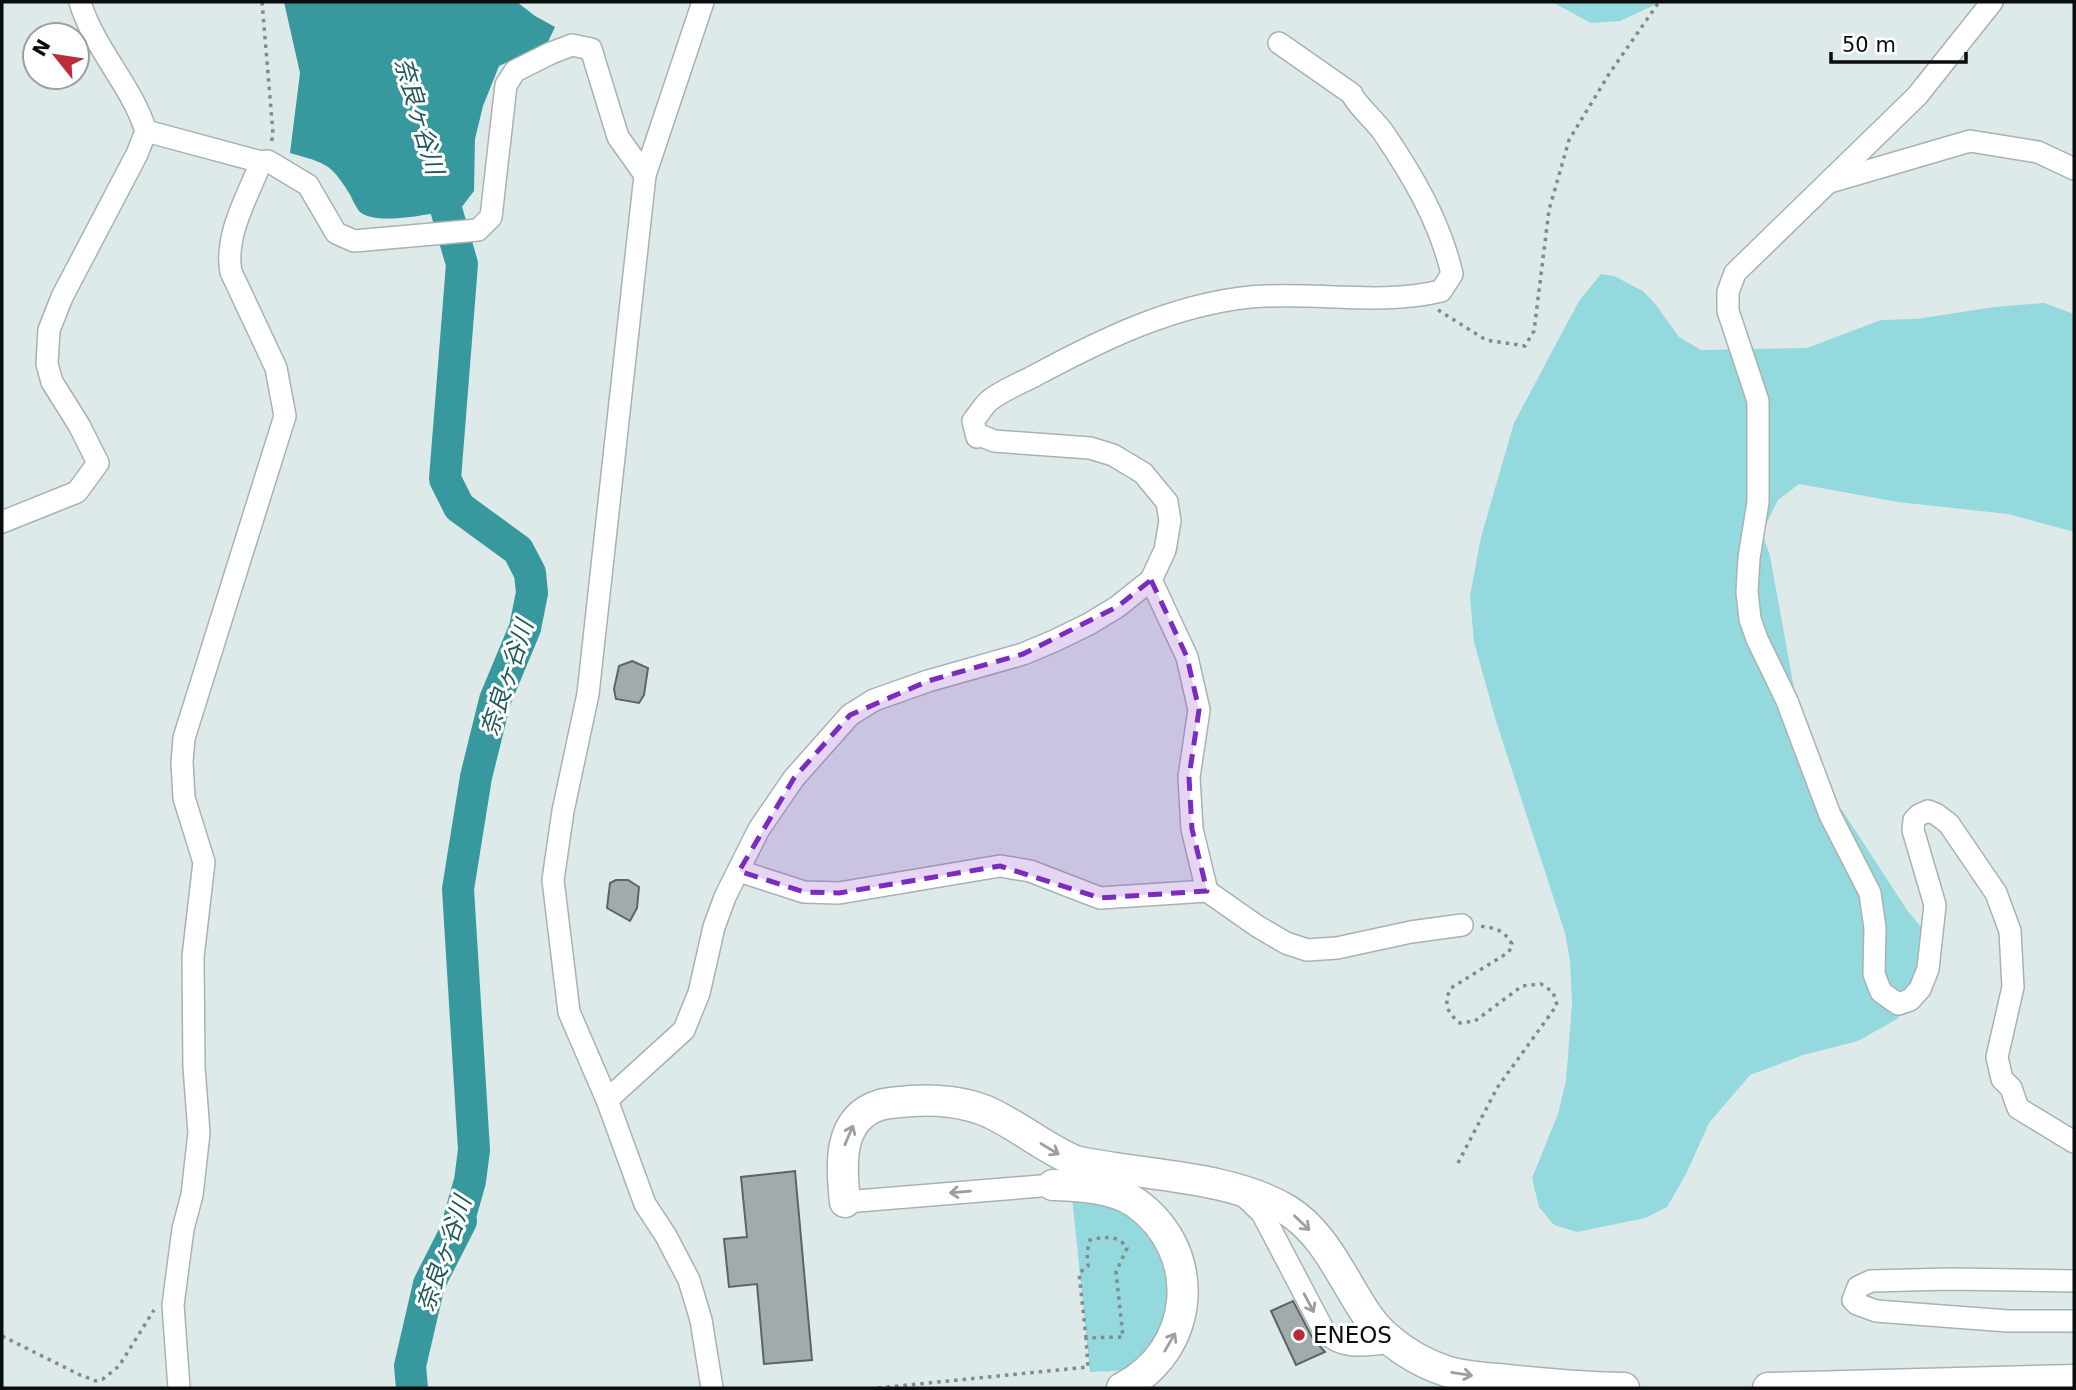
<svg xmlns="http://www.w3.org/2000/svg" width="2076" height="1390" font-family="'DejaVu Sans','Noto Sans JP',sans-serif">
<rect width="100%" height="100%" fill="#dee9ea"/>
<!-- green -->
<g fill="#94d9dd">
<polygon points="1552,2 1661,2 1620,21 1591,23"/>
<polygon points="1601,274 1614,276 1643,291 1656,305 1679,337 1701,350 1807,348 1881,320 1917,319 1994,307 2044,303 2074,314 2074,532 2008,514 1898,502 1799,484 1778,500 1762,532 1770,556 1809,771 1822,796 1842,810 1907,910 1930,938 1926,978 1897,1019 1858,1041 1803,1055 1750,1075 1709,1123 1686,1174 1667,1207 1645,1218 1577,1232 1554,1225 1539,1207 1532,1178 1558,1114 1566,1081 1572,1004 1570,961 1565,933 1496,721 1474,642 1470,596 1481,537 1514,423 1579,301"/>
<path d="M1072,1197C1095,1200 1118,1205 1137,1219C1152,1231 1169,1267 1171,1286C1174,1312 1153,1358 1128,1368C1118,1372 1101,1371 1090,1372Z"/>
</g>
<!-- water -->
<path fill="#37999e" d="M284,2H517L535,16L555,27L547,44L499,66L483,106L475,139L474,191L461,208C439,212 378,227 360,212C356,208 352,198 349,193C330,162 324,163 290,153L300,73Z"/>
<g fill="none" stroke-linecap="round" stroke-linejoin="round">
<!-- river -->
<polyline stroke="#37999e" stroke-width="32" points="412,1388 410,1366 429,1284 461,1221 460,1216 470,1181 474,1150 458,889 476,777 495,700 525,628 532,593 530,573 518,550 459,507 445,479 462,264 435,171"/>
</g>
<!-- building -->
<g fill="#a1abac" stroke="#5c6565" stroke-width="2">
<polygon points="632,661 648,668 644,695 639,703 616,699 614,689 619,666"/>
<polygon points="616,880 628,880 639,887 637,908 630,921 607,908 610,883"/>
<polygon points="795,1171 812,1360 764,1364 757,1284 729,1287 724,1239 747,1237 741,1177"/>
<polygon points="1293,1301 1312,1337 1325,1352 1296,1365 1271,1311"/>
</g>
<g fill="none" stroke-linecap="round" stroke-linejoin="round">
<!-- minor casing -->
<g stroke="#a8b2b3" stroke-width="24">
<g id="minor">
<polyline points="703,2 645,175 588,694 563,811 553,880 569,1012 607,1100 645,1204 666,1236 689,1280 701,1320 712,1388"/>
<polyline points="1992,2 1917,96 1735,273 1728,292 1728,311 1758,401 1758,502 1749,558 1747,592 1750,619 1757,639 1787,701 1830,815 1870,893 1875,928 1874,974 1881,992 1898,1004 1910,1000 1920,989 1928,969 1935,905 1913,830 1914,820 1919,815 1928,811 1936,814 1949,824 1996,893 2010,931 2013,987 1997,1057 2002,1079 2011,1088 2018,1108 2074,1142"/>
<polyline points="146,131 261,162 268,161 308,185 336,233 354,241 478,230 491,217 506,85 515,71 551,53 572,45 591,49 618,137 645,175"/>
<polyline points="1830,182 1970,141 2038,152 2074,169"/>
<path d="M2,522L77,492L98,463L79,425L52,382L47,364L49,330L62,297L137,154L146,131C131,84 94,49 80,2"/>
<polyline points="1151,580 1187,657 1199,710 1189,777 1192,829 1207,891"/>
<polyline points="739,871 804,892 839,893 1000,866 1030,871 1100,898 1207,891 1257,926 1286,943 1307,950 1337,948 1411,932 1462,925"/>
<path d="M607,1100L684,1030L699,993L714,927L725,897L759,829L794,778L850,715L874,700L928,681L1023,654L1054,641L1089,624L1117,607L1151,580L1165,550L1170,521L1167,502L1143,473L1113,455L1090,448L994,441L982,436L977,437L973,421C978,415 983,406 990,400C1003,390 1021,383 1036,375C1103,339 1173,305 1250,297C1313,291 1379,306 1441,291L1452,274C1440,222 1413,176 1383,132C1376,122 1355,103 1352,94L1279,43"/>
<path d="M1242,1194L1262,1213L1324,1331C1344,1352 1367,1344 1393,1342"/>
<polyline points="845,1202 1053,1185"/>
<polyline points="2074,1281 1949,1279 1871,1281 1858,1287 1853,1300 1857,1304 1876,1311 2008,1321 2074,1321"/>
<path d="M179,1388L173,1305L183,1229L192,1195L199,1133L194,1067L193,957L204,862L184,798L182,762L184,738L285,416L276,368L231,272C224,235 248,196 261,162"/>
</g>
</g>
<!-- highway casing -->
<g stroke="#a8b2b3" stroke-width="33">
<g id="highway">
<path d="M1053,1185C1079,1186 1113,1187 1136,1203C1204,1252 1196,1350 1122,1388"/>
<path d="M845,1202C841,1167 837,1118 880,1105C889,1102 902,1102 912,1101C936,1099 964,1102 986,1111C1018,1125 1044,1148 1075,1161C1142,1176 1229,1175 1287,1210C1325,1233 1343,1280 1367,1315C1384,1341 1419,1363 1449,1372C1467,1377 1488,1378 1507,1380C1546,1384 1585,1388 1624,1388"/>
<polyline points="1768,1388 2074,1380"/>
</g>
</g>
<!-- path -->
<g stroke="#838b8b" stroke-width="3.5" stroke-dasharray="3.5 5" stroke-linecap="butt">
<polyline points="262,2 273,133 271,145"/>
<polyline points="1438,310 1486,340 1525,346 1534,331 1549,210 1569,140 1609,74 1659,2"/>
<path d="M1458,1163L1497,1088L1557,1005L1553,992L1541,984L1522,986L1475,1021L1460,1023C1447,1013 1443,1003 1451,988L1509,952L1512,944C1503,929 1495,928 1478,926"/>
<polyline points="2,1336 80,1375 96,1381 103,1379 119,1366 154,1310"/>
<path d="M878,1388L1088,1367L1086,1338L1123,1337L1116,1272L1127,1248C1118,1234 1104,1237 1090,1240L1087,1252L1088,1266L1079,1273L1086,1338"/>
</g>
<!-- minor -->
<use href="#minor" stroke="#fff" stroke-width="21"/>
<!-- highway -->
<use href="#highway" stroke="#fff" stroke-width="30"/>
</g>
<!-- one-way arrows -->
<defs><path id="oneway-shaft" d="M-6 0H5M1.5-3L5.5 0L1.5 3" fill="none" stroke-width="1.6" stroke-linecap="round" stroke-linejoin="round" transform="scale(1.75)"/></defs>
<g stroke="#9d9e9e">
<use href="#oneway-shaft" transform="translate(849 1135) rotate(-67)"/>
<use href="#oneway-shaft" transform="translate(1050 1149) rotate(31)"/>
<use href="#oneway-shaft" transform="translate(960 1192) rotate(175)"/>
<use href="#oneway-shaft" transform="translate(1302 1223) rotate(44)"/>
<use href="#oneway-shaft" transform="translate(1309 1303) rotate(62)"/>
<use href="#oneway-shaft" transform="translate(1170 1342) rotate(-60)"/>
<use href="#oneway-shaft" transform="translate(1462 1374) rotate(9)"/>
</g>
<!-- marked area -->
<path fill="#7b2cbf" fill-opacity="0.2" stroke="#7b2cbf" stroke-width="5" stroke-dasharray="14 9" stroke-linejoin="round" d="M1151,580L1187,657L1199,710L1189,777L1192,829L1207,891L1100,898L1000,866L839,893L804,892L739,871L794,778L850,715L928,681L1023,654L1117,607Z"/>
<!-- markers -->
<circle fill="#bc2b3a" stroke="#fff" stroke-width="2.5" cx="1299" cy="1335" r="7"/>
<g text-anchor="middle" stroke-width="6" stroke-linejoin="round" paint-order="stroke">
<!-- poi labels -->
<g font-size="23" fill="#090d0d" stroke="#fff" text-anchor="start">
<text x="1313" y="1343">ENEOS</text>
</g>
<!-- water labels -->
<g font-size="24" font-style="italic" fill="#22585b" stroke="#fff">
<text transform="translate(419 116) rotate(74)" y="8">奈良ヶ谷川</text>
<text transform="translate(507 678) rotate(-72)" y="8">奈良ヶ谷川</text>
<text transform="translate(444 1254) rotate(-71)" y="8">奈良ヶ谷川</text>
</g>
</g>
<!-- border -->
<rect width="2076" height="1390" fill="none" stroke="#090d0d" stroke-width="7"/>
<!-- north arrow -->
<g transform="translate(56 56) rotate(300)"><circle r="33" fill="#ffffff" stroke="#9d9e9e" stroke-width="2"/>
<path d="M0-5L12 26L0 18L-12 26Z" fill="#bc2b3a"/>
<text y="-10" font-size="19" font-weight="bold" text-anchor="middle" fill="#090d0d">N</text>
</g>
<!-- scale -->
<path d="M1831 52v10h135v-10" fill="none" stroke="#090d0d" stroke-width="3.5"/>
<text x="1842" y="52" font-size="21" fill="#090d0d" stroke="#ffffff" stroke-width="5" paint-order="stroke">50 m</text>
</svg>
